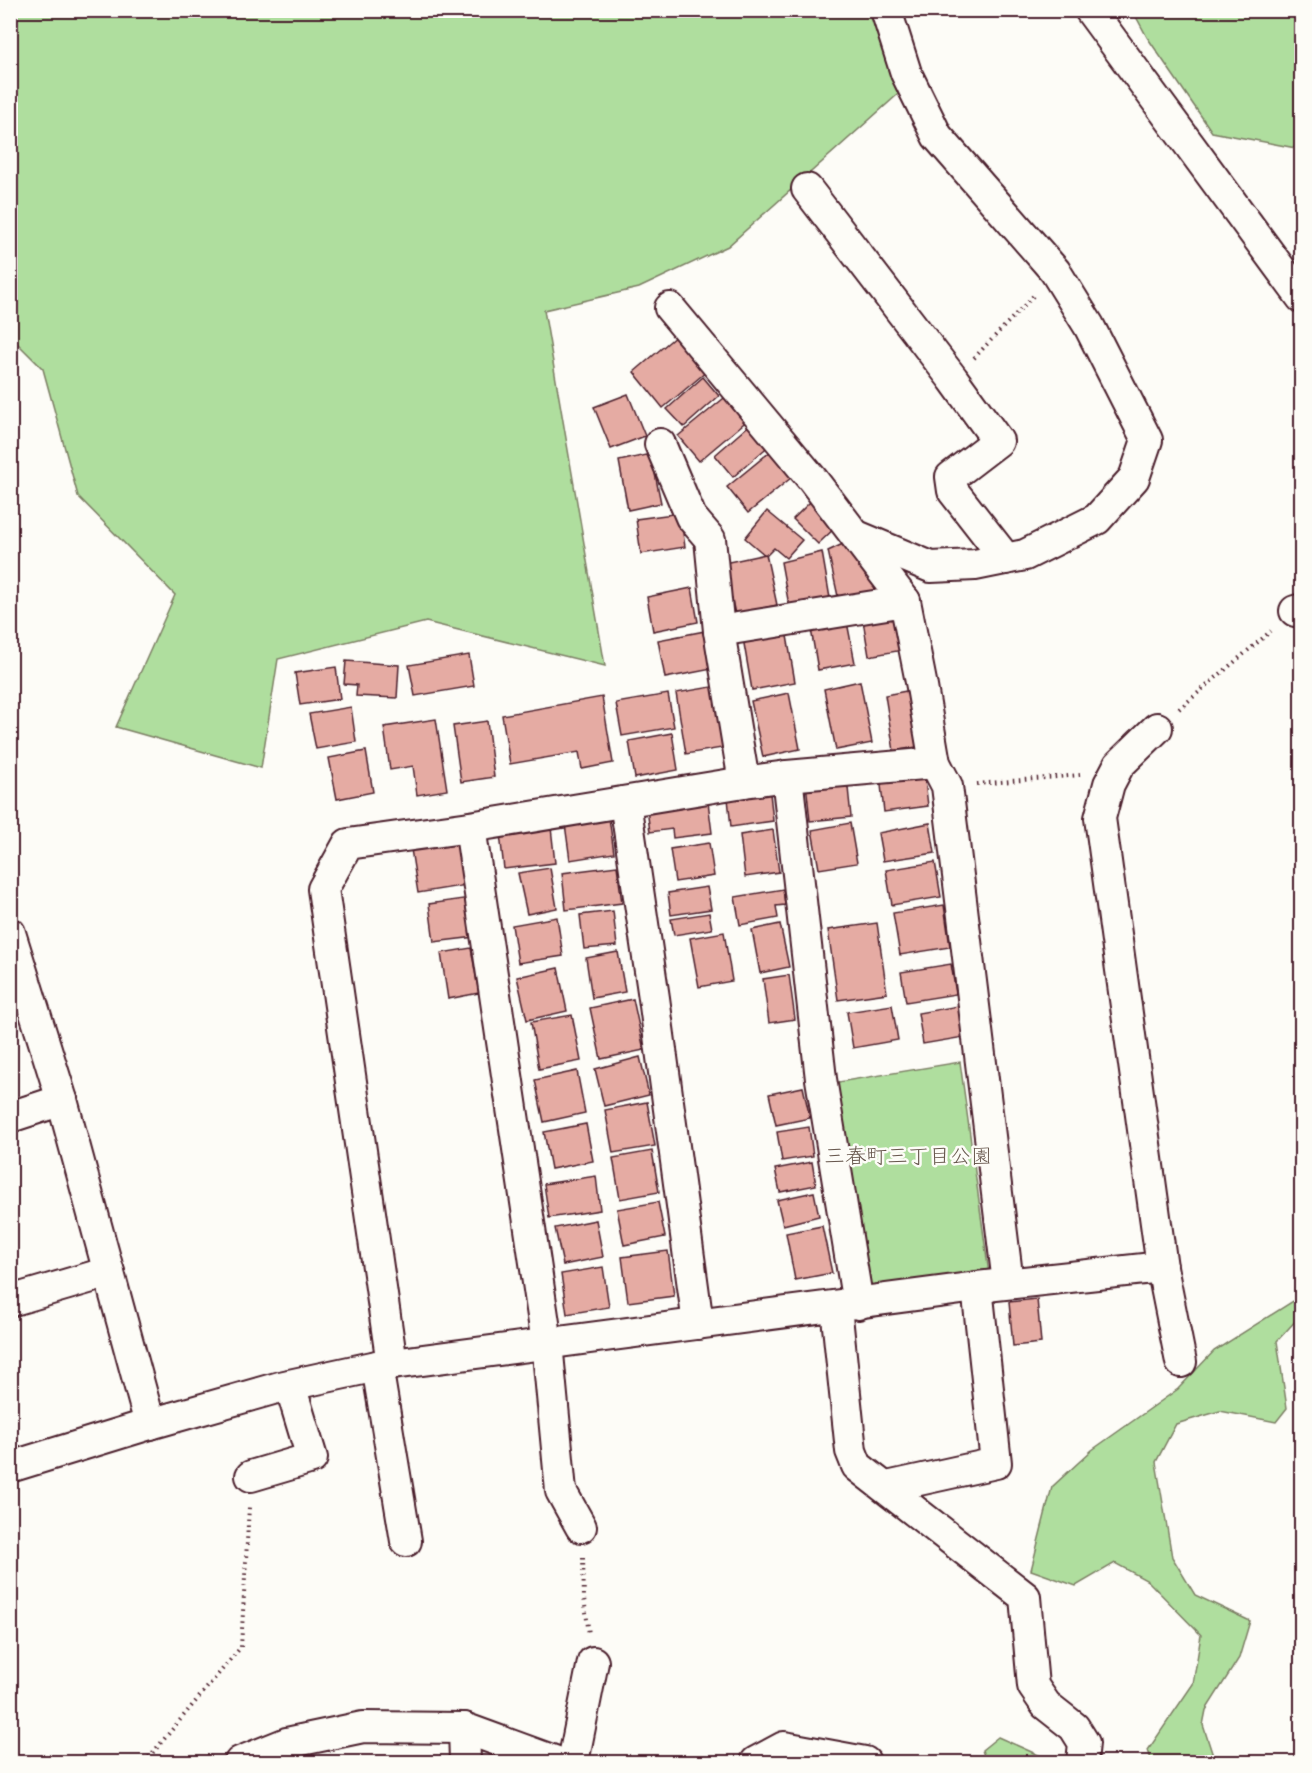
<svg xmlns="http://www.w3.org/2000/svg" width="1312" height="1773" font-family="'Comic Neue','Klee One',sans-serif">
<rect width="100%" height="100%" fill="#fdfcf7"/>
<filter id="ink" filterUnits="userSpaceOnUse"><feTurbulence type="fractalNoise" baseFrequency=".0167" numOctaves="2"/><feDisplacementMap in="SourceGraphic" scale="12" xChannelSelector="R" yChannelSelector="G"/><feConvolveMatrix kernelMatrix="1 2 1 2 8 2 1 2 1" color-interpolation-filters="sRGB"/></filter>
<g filter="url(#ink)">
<!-- green -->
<g fill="#afde9e" stroke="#7c7e64" stroke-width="1.5">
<polygon points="10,11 880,11 906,87 728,246 639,288 544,310 605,666 426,622 278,659 261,768 116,727 175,595 78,496 43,369 11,337"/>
<polygon points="1133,11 1301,11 1301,149 1212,132 1147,37"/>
<polygon points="960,1062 989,1274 862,1292 832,1083"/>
<polygon points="1301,1296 1301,1315 1277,1341 1287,1408 1276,1422 1220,1411 1176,1424 1156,1462 1172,1557 1195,1595 1250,1621 1239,1658 1206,1710 1203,1725 1215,1762 1152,1762 1148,1750 1193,1684 1201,1635 1148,1581 1115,1563 1076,1586 1031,1570 1052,1487 1092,1450 1178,1389 1214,1351"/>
<polygon points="998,1737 1054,1762 986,1762 982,1750"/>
</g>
<!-- building -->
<g fill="#e5aba3" stroke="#4a1f2b" stroke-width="1.5">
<polygon points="676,336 706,372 663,408 634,372"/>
<polygon points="703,377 719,396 684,427 667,409"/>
<polygon points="628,394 645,436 611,449 594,407"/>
<polygon points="729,394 749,419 699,461 678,436"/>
<polygon points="754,421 772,443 733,477 715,455"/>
<polygon points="776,447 797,473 748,513 727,487"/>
<polygon points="651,454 661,503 628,510 619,461"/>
<polygon points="813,499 838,525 818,544 793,519"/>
<polygon points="767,511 802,540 786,558 774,548 766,556 745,538"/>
<polygon points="680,513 685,547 641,554 636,519"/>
<polygon points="845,543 872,578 876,596 839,601 828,551"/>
<polygon points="822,552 831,604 790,611 781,562"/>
<polygon points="766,554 777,605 735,614 724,563"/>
<polygon points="692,588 698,622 653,631 647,597"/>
<polygon points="896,609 903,650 869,656 862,615"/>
<polygon points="846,617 855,663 818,670 810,623"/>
<polygon points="786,630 795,682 752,690 743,638"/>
<polygon points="705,631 712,669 665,678 658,640"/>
<polygon points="469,655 474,686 415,696 409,665"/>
<polygon points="346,661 399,665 397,698 356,696 357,685 344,684"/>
<polygon points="336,667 340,699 300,705 295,673"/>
<polygon points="860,681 872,743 836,750 824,689"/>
<polygon points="723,685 734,746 686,754 676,693"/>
<polygon points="917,689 927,745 894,751 885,695"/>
<polygon points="789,693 800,749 763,757 751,701"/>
<polygon points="668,694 674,727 622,736 616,703"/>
<polygon points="602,697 613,763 582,769 579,752 510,764 502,715"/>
<polygon points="351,707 356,742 316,749 309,714"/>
<polygon points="436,719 447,790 417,795 413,766 390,770 384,727"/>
<polygon points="487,721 494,777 461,782 453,726"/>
<polygon points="672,733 678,770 635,778 629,741"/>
<polygon points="366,751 373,792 337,799 329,758"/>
<polygon points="924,771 928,806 884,812 880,776"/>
<polygon points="847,778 851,817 810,821 806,783"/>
<polygon points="769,784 773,821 731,827 727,789"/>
<polygon points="707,794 712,833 673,838 672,829 650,832 646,801"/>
<polygon points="608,811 614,853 570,860 564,817"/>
<polygon points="550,819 555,863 504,869 499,825"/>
<polygon points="850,823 857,863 819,869 812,830"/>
<polygon points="930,823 935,853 883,861 878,833"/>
<polygon points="773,830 779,872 745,877 740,835"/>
<polygon points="460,840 467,885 418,893 411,849"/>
<polygon points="709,843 714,876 675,882 670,849"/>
<polygon points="935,862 941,897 892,905 886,870"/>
<polygon points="617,866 622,903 566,910 562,873"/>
<polygon points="550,868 557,908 527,914 518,873"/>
<polygon points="707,887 711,909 671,915 668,893"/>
<polygon points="783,889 785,905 776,906 778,918 740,925 735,897"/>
<polygon points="470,898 475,937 434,942 429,904"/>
<polygon points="944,905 950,947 900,955 893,913"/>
<polygon points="613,911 617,946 584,949 580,915"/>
<polygon points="709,913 712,929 674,935 671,919"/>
<polygon points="557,917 563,956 518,963 512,925"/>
<polygon points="877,923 887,993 838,1000 828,930"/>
<polygon points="780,924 789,967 760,973 752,930"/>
<polygon points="724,932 732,981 699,987 690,938"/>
<polygon points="471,948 479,993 448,999 441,953"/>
<polygon points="618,952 625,992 592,998 586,958"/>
<polygon points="951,964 956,994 906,1002 901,972"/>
<polygon points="558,968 567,1011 527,1020 517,977"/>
<polygon points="789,975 795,1019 769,1023 763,979"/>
<polygon points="633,999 644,1050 601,1059 590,1008"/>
<polygon points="892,1005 898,1040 853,1048 847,1012"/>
<polygon points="958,1006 964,1037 923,1044 918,1013"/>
<polygon points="572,1015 581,1061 539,1069 531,1022"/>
<polygon points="640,1057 649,1095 604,1106 595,1069"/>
<polygon points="577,1071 585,1113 544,1122 535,1080"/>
<polygon points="803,1087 810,1118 776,1125 769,1094"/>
<polygon points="647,1102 655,1146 613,1153 605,1110"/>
<polygon points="586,1124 593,1161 551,1169 544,1132"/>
<polygon points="809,1127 813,1156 782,1161 777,1132"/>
<polygon points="652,1151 659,1192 620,1199 613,1158"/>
<polygon points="812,1162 816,1185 780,1192 775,1169"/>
<polygon points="596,1176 600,1210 549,1218 544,1184"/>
<polygon points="814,1192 819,1216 783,1225 777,1200"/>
<polygon points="658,1202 665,1237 624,1245 617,1209"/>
<polygon points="596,1220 603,1257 563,1265 555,1228"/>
<polygon points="822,1226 832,1273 795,1280 786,1233"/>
<polygon points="668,1251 674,1296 628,1302 622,1257"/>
<polygon points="603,1267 609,1307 567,1314 561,1274"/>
<polygon points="1037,1299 1041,1343 1013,1346 1009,1302"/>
</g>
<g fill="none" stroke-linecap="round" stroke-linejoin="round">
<!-- minor casing -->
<g stroke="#4a1f2b" stroke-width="34">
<g id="minor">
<polyline points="1090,10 1302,298"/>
<polyline points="807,189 953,379 998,441 951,477 953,491 1006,559"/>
<polyline points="670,308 813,480 905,601 922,687 935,763 947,786 1008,1283"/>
<polyline points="660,444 691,517 710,539 719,631 744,782"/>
<polyline points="857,536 931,567 975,565 1025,555 1097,519 1134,478 1147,440 1089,326 1055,271 937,136 906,73 886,10"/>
<polyline points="1295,611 1302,609"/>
<polyline points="719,631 905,601"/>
<polyline points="787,776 821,1079 858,1304"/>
<polyline points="625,802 654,998 698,1324"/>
<polyline points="470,827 547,1343 561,1491 581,1527"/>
<polyline points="10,933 62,1100 150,1424"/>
<polyline points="10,1117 62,1100"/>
<polyline points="1162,1267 1181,1362"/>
<polyline points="10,1301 109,1272"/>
<polyline points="836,1307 851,1451 857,1466 1025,1597 1033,1686 1046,1705 1074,1727 1084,1743 1082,1762"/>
<polyline points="392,1364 323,889 348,844 470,827 744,782 787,776 935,763"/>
<polyline points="377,1366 406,1541"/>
<polyline points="10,1467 150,1424 280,1387 377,1366 977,1287 1162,1267 1100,818 1109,784 1119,765 1157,728"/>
<polyline points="251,1476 312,1458 290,1385"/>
<polyline points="887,1487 996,1463 977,1287"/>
<polyline points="464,1728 465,1762"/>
<polyline points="240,1762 287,1743 363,1727 464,1728 557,1762"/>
<polyline points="573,1762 593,1662"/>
<polyline points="756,1762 784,1747 865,1762"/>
</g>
</g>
<!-- path -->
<g stroke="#4a1f2b" stroke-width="4" stroke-dasharray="1.5 4.5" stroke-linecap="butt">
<polyline points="974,358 1035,294"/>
<polyline points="1179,709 1271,631"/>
<polyline points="977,784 1080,775"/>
<polyline points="583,1558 584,1598 589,1634"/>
<polyline points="145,1762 241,1647 249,1507"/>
</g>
<!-- minor -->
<use href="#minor" stroke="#fdfcf7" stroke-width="30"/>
</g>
</g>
<g text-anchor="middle" stroke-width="5" stroke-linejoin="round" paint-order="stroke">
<!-- park labels -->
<g font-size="21" fill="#68584e" stroke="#fdfcf7">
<text x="908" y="1163">三春町三丁目公園</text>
</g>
</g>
<!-- margin -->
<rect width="1312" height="1773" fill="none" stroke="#fdfcf7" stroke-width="36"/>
<rect x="18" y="18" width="1276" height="1737" fill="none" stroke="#4a1f2b" stroke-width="2" filter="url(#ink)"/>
</svg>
